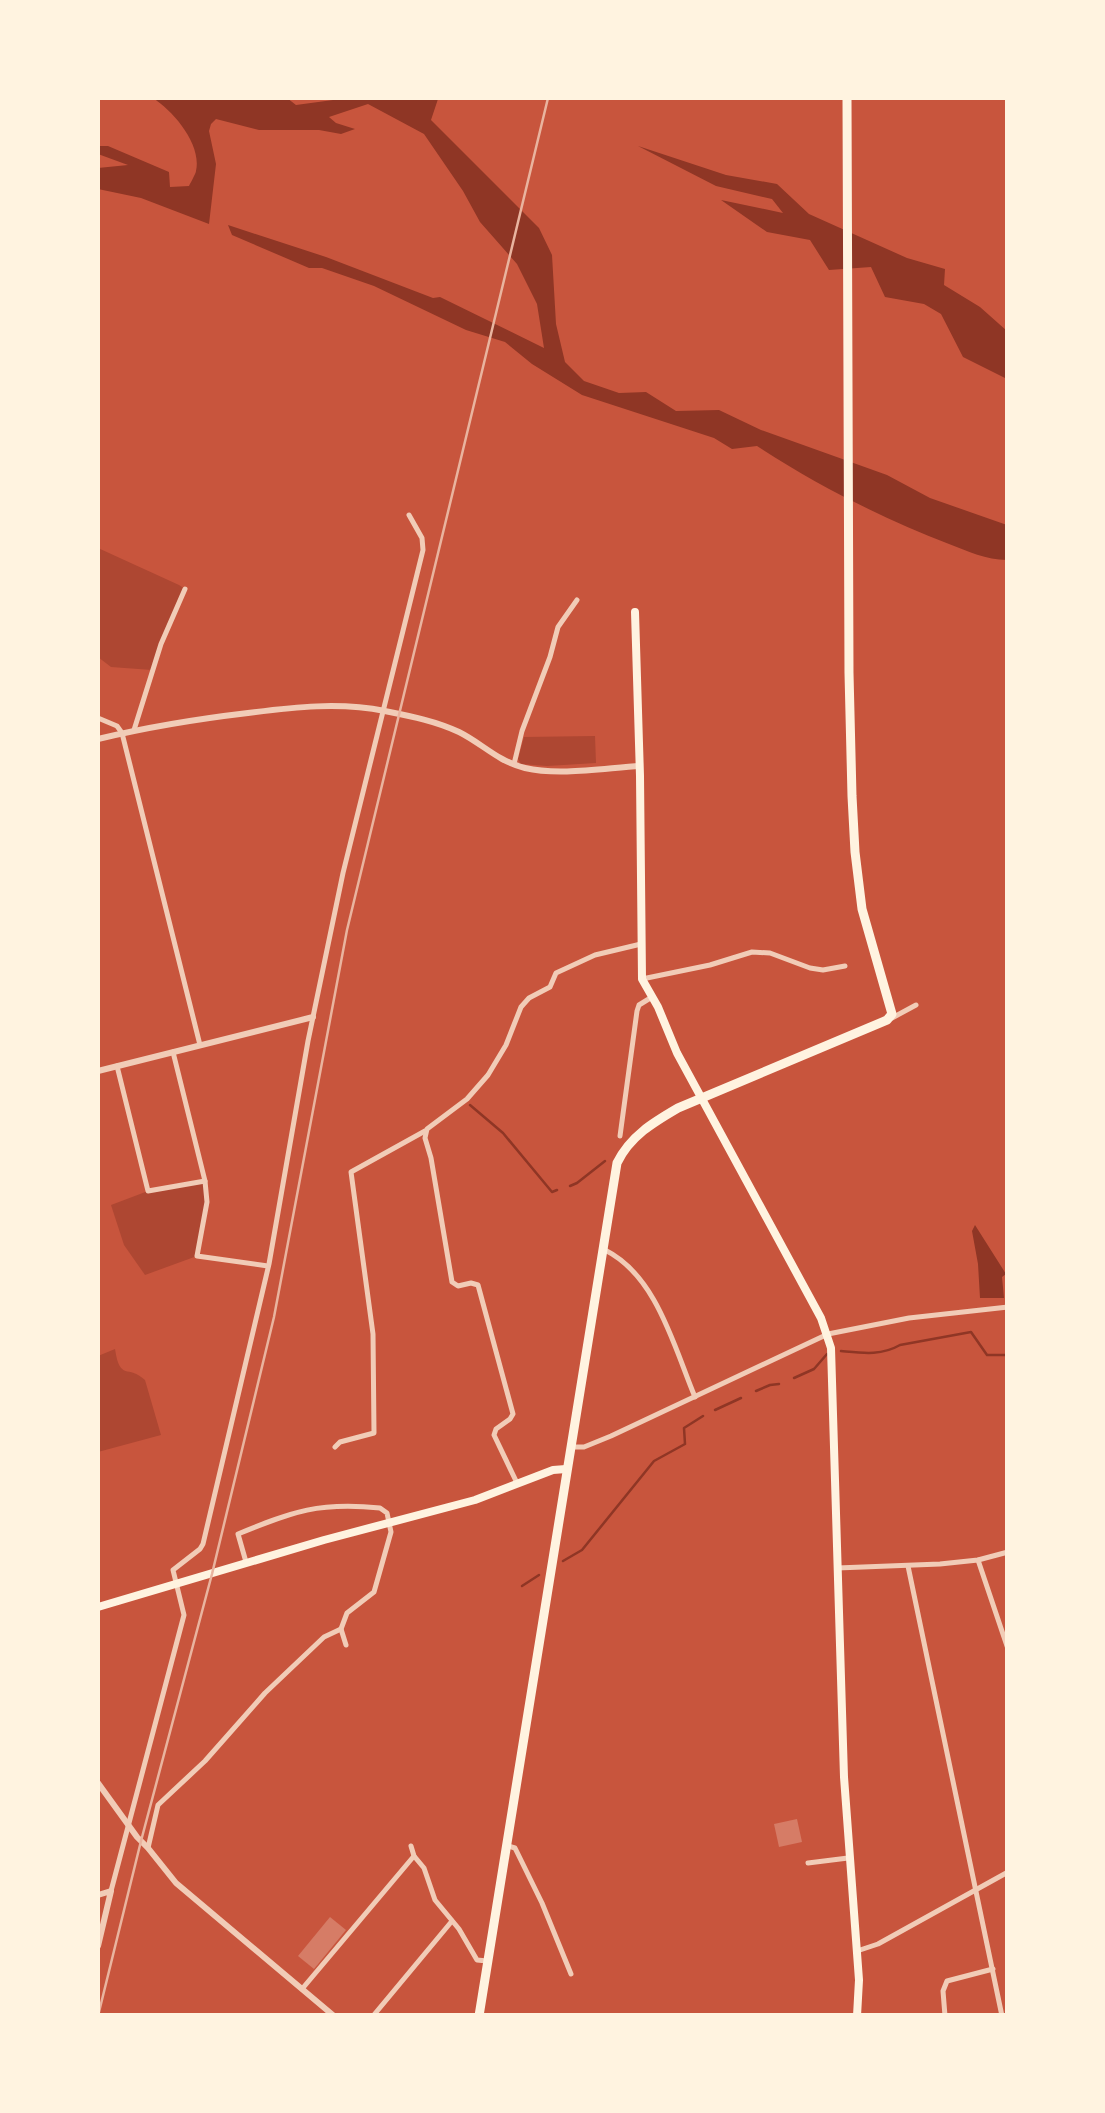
<svg xmlns="http://www.w3.org/2000/svg" width="1105" height="2113" font-family="'PT Sans',sans-serif">
<rect width="100%" height="100%" fill="#c8553d"/>
<!-- green -->
<g fill="#ae4732">
<polygon points="98,548 179,585 185,589 152,670 111,667 98,657"/>
<polygon points="595,736 596,763 547,766 521,764 518,759 524,737"/>
<polygon points="205,1181 207,1202 197,1256 145,1275 124,1245 111,1205 148,1191"/>
<path d="M115,1349C120,1382 128,1364 145,1380L161,1435L98,1452V1356Z"/>
</g>
<!-- water -->
<g fill="#8f3625">
<path d="M153,98H287L296,105L333,100L326,98L438,99L431,120L539,228L552,255L556,324L565,362L584,381L619,393L646,392L676,411L719,410L761,430L887,475L930,498L1007,525V560C986,560 968,551 949,544C882,518 816,485 757,446L732,449L714,438L582,395L532,364L505,342L466,330L374,286L322,268H309L232,235L228,225L326,257L433,298L440,297L544,348L537,304L517,264L480,222L463,191L424,134L368,104L329,117L336,123L355,129L341,134L319,130H259L216,119L211,124L209,131L216,164L209,224L141,198L98,189V168L128,165L98,154V146H108L169,172L170,187L189,186C190,184 196,173 196,171C202,144 173,111 153,98Z"/>
<polygon points="638,146 726,175 777,184 809,214 907,258 945,269 944,285 980,307 1007,331 1007,379 963,357 941,314 924,304 885,297 871,267 829,270 810,240 767,232 721,200 783,213 772,199 716,186"/>
<polygon points="975,1225 1006,1274 1002,1277 1004,1298 980,1298 978,1264 972,1231"/>
</g>
<g fill="none" stroke-linecap="round" stroke-linejoin="round">
<!-- stream -->
<g stroke="#8f3625" stroke-width="2.5">
<polyline points="470,1105 503,1133 552,1192 557,1190"/>
<polyline points="570,1186 577,1183 605,1161"/>
<path d="M841,1351C862,1353 881,1356 900,1345L971,1332L987,1355H1008"/>
<polyline points="794,1378 814,1369 827,1354"/>
<polyline points="756,1391 770,1385 779,1384"/>
<polyline points="715,1410 741,1398"/>
<polyline points="563,1561 582,1550 654,1461 685,1444 684,1428 703,1416"/>
<polyline points="522,1586 539,1575"/>
</g>
</g>
<!-- building -->
<g fill="#d67c66">
<polygon points="797,1819 802,1842 779,1847 774,1824"/>
<polygon points="330,1917 346,1930 314,1969 298,1956"/>
</g>
<g fill="none" stroke-linecap="round" stroke-linejoin="round">
<!-- minor -->
<g stroke="#f1ccb7" stroke-width="5">
<polyline points="98,718 117,726 122,733 200,1045"/>
<polyline points="134,730 161,644 185,589"/>
<polyline points="514,764 522,731 550,657 558,627 577,600"/>
<polyline points="642,979 710,965 752,952 770,953 810,968 823,970 845,966"/>
<polyline points="892,1018 916,1005"/>
<polyline points="173,1052 205,1181 207,1202 197,1256 268,1266"/>
<polyline points="117,1066 148,1191 205,1181"/>
<polyline points="620,1136 637,1011 639,1005 652,997"/>
<path d="M605,1250C657,1276 674,1347 695,1397"/>
<polyline points="335,1447 340,1442 374,1433 373,1334 351,1172 425,1131"/>
<polyline points="573,1447 584,1447 611,1436 828,1334 909,1318 1008,1307"/>
<polyline points="517,1483 494,1435 496,1429 510,1419 513,1414 478,1285 471,1283 458,1286 452,1282 431,1158 425,1138 427,1129 467,1099 488,1075 506,1045 521,1007 529,998 550,987 556,973 595,955 641,944"/>
<polyline points="978,1560 1008,1649"/>
<polyline points="908,1566 1002,2016"/>
<polyline points="837,1568 940,1564 978,1560 1008,1552"/>
<polyline points="341,1629 346,1645"/>
<polyline points="411,1846 414,1856 424,1868 435,1900 459,1929 477,1960 487,1961"/>
<polyline points="508,1846 515,1848 542,1903 571,1974"/>
<path d="M148,1848L158,1805L205,1761L265,1693L324,1637L341,1629L347,1613L374,1592L391,1532L387,1513L380,1508C319,1502 294,1511 238,1534L246,1562"/>
<polyline points="808,1863 848,1858"/>
<polyline points="111,1891 184,1615 173,1570 200,1549 203,1544 269,1264 308,1041 343,873 423,550 422,538 409,515"/>
<polyline points="857,1951 878,1944 1008,1872"/>
<polyline points="302,1989 414,1856"/>
<polyline points="373,2016 452,1921"/>
<polyline points="945,2016 943,1991 947,1981 993,1969"/>
</g>
<!-- tertiary -->
<g stroke="#f1ccb7" stroke-width="6">
<path d="M98,739C148,727 197,719 248,713C294,707 340,702 385,711C410,716 436,721 459,732C483,744 497,761 525,768C559,776 605,768 640,766"/>
<polyline points="98,1071 313,1017"/>
<polyline points="98,1783 137,1837 148,1848 176,1883 334,2016"/>
<polyline points="98,1895 111,1891 98,1946"/>
</g>
<!-- secondary -->
<g stroke="#fff3e0" stroke-width="8">
<polyline points="635,612 640,776 642,979 658,1007 677,1053 821,1318 831,1348 844,1777 859,1980 857,2016"/>
<polyline points="98,1607 324,1540 475,1500 553,1470 566,1469"/>
</g>
<!-- trunk -->
<path stroke="#fff3e0" stroke-width="9" d="M479,2016L617,1163C630,1136 654,1122 678,1108L887,1020L892,1014L862,909L855,852L852,796L849,673L847,98"/>
<!-- rail -->
<polyline stroke="#e9b49f" stroke-width="2.5" points="98,2016 141,1841 212,1574 274,1317 347,930 548,98"/>
</g>
<!-- border -->
<rect width="1105" height="2113" fill="none" stroke="#fff3e0" stroke-width="200"/>
</svg>
